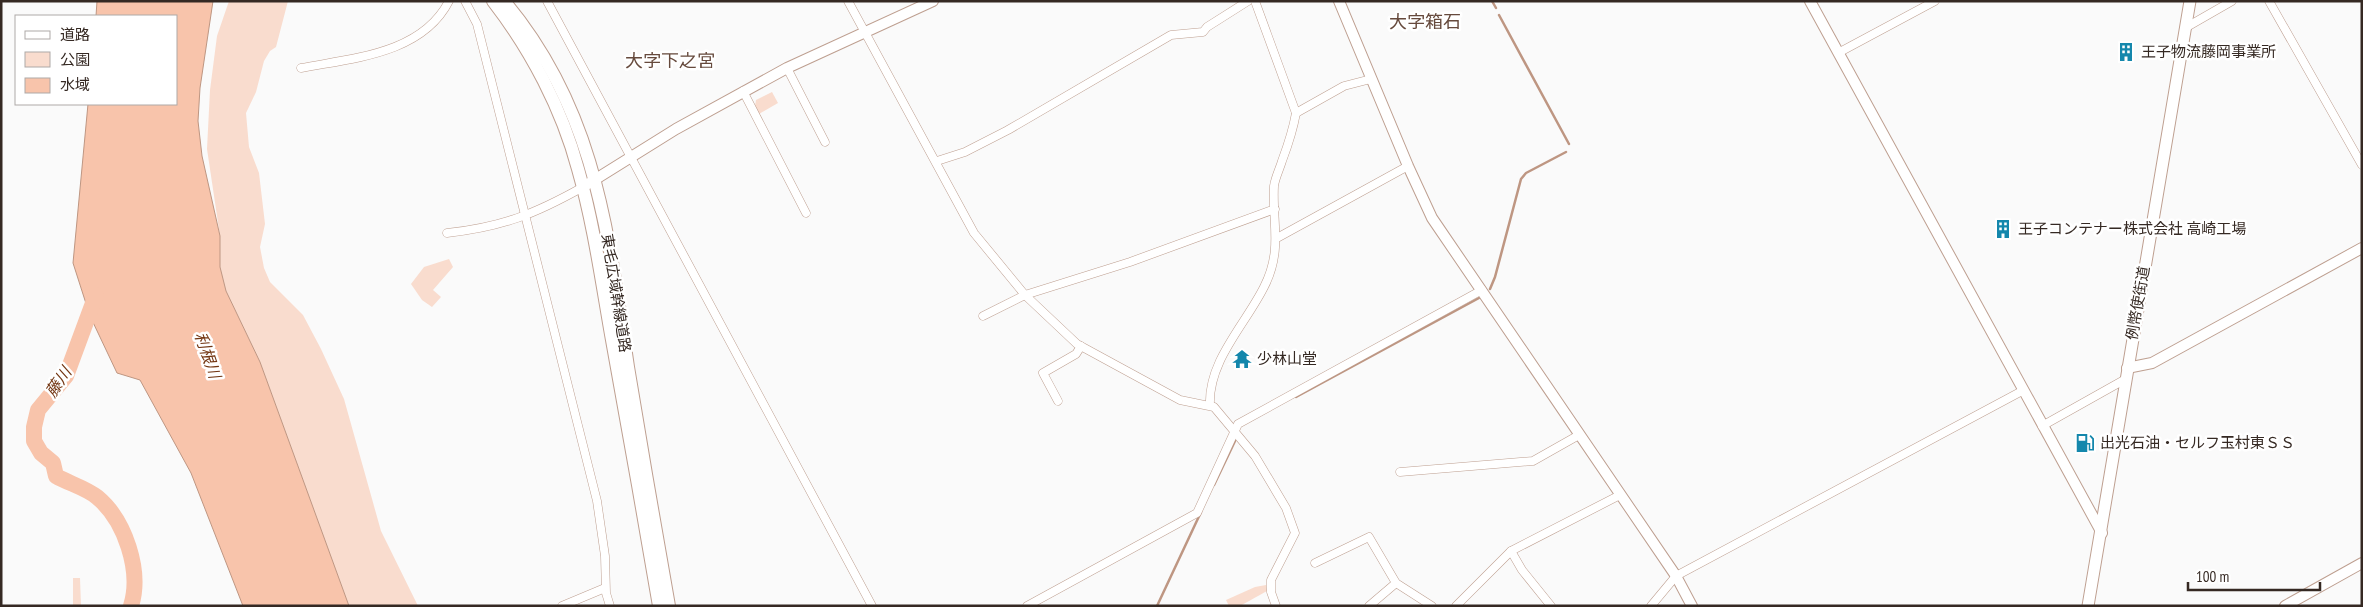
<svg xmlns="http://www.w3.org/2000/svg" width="2363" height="607" font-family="'PT Sans Narrow','Noto Sans JP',sans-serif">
<rect width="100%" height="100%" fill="#fafafa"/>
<!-- green -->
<g fill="#f9dcce">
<polygon points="229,1 288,1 276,47 270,51 264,61 256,92 246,113 249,147 259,173 265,224 260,247 264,268 270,282 303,315 321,349 344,399 381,531 418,606 349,606 260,362 226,291 220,267 220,236 207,149 210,90 217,36"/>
<polygon points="772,92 778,103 759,114 755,106 756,100"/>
<polygon points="449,259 453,267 433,290 441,297 432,307 422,300 411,284 424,267"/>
<polygon points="73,578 80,578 81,606 73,606"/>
<polygon points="1266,585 1267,591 1240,606 1229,606 1226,600 1255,587"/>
</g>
<!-- water -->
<polygon fill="#f8c4ab" stroke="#be9682" points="97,1 213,1 200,88 198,121 202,156 220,236 220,267 226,291 260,362 349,606 243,606 191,473 140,380 117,373 90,316 73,263 88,104 176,104 176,16 96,16"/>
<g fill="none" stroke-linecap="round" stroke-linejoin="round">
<!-- stream -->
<g stroke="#be9682" stroke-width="2.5">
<polyline points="1492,1 1496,8"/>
<polyline points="1499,15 1569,144"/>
<polyline points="1490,289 1495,277 1521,179 1526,173 1566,152"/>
<polyline points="1296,397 1479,298"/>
<polyline points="1214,485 1235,441"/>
<polyline points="1157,606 1201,512"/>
</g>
<!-- river -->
<path stroke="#f8c4ab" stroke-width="16" d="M96,295L66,376L38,410L34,427V441L41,453L53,463L56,476C68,483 86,488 97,497C125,520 142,571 131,606"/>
<!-- minor casing -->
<g stroke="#be9f90" stroke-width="9">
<g id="minor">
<polyline points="465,1 477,24 597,501 605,556 606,593 610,606"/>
<polyline points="547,1 872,606"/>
<polyline points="848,1 974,233 1025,295 1077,344 1180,400 1214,407 1255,456 1286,508 1295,533 1271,580 1271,592 1276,606"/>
<polyline points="2269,1 2362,165"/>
<polyline points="2185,28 2232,1"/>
<polyline points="1838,53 1935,1"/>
<path d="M301,68C353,58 422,54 449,1"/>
<polyline points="787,68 825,142"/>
<polyline points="743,91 806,213"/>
<polyline points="1296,113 1344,86 1371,79"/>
<polyline points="937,161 965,152 1008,130 1171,35 1203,32 1207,27 1248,1"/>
<path d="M447,233C502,227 535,214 583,187"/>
<polyline points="1277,238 1408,166"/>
<polyline points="983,316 1025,295 1130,262 1275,209"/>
<polyline points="1058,401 1043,373 1076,354 1081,346"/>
<path d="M1210,405C1208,361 1245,325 1264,287C1283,250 1272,223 1274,186C1275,178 1280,168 1282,161C1288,145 1293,130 1296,113L1255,1"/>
<polyline points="2042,426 2124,380"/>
<polyline points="1400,472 1533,461 1579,435"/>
<polyline points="1511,551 1522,570 1551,606"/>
<polyline points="1315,563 1369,537 1396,583 1432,606"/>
<polyline points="562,606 605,588"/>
<polyline points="1027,606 1197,513 1238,424 1482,290"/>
<polyline points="1369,606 1396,583"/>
<polyline points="1456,606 1511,551 1620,495"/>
<polyline points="1651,606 1676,576 2022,391"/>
</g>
</g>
<!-- tertiary casing -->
<g stroke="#be9f90" stroke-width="12">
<g id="tertiary">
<polyline points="1339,1 1408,166 1432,218 1676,576 1692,606"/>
<polyline points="1810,1 2102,533"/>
<polyline points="583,187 676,129 787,68 933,1"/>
<polyline points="2127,368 2152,363 2362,248"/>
<polyline points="2285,606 2362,563"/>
</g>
</g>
<!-- secondary casing -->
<g stroke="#be9f90" stroke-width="13">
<polyline id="secondary" points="2088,606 2190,1"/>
</g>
<!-- trunk casing -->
<g stroke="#be9f90" stroke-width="14">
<g id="trunk">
<path d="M493,1C531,50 562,109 578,169C594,225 602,284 612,340C628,429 644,517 659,606"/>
<path d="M504,1C596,110 608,233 628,367C641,447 655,526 669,606"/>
</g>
</g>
<!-- minor -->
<use href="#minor" stroke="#fff" stroke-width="8"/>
<!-- tertiary -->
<use href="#tertiary" stroke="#fff" stroke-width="10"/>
<!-- secondary -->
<use href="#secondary" stroke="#fff" stroke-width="11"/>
<!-- trunk -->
<use href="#trunk" stroke="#fff" stroke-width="12"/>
</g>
<!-- icons -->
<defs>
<g id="building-bare" transform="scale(1.5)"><path d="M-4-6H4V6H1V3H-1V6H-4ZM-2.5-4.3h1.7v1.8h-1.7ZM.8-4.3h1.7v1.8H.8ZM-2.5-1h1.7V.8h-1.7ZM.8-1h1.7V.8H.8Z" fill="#1487ac" stroke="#fff" stroke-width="2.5" paint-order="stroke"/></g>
<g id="temple-bare" transform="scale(1.5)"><path d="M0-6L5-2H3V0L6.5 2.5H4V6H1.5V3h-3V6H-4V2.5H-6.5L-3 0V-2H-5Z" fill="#1487ac" stroke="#fff" stroke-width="2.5" paint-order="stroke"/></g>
<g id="fuel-bare" transform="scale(1.5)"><path d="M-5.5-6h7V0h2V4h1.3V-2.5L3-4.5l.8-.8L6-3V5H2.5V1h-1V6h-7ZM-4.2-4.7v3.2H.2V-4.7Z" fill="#1487ac" stroke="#fff" stroke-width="2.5" paint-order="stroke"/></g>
</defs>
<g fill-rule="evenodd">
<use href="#building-bare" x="2126" y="52"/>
<use href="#building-bare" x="2003" y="229"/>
<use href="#temple-bare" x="1242" y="359"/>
<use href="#fuel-bare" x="2085" y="443"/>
</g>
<g text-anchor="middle" stroke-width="5" stroke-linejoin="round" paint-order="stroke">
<!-- poi labels -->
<g font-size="15" fill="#352923" stroke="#fff" text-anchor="start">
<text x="2141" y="57">王子物流藤岡事業所</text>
<text x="2018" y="234">王子コンテナー株式会社 高崎工場</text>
<text x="1257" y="364">少林山堂</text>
<text x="2100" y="448">出光石油・セルフ玉村東ＳＳ</text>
</g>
<!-- street labels -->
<g font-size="15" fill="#352923" stroke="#fff">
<text transform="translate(616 293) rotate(81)" y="5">東毛広域幹線道路</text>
<text transform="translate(2138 303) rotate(-80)" y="5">例幣使街道</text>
</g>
<!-- water labels -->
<g font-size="16" font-style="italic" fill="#723511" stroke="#fff">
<text transform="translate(208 355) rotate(71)" y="6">利根川</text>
<text transform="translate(58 382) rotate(-56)" y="6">藤川</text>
</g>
<!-- quarter labels -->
<g font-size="18" fill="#664a3d" stroke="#fff">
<text x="1425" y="28">大字箱石</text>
<text x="670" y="67">大字下之宮</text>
</g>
</g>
<!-- border -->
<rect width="2363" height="607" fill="none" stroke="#352923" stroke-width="5"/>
<!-- legend -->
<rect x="15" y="15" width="162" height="90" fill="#ffffff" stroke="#aea9a7"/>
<rect x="25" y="31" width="25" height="8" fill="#ffffff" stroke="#aea9a7"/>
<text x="60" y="40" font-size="15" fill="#352923">道路</text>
<rect x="25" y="52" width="25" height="15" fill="#f9dcce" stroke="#aea9a7"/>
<text x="60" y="65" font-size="15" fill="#352923">公園</text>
<rect x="25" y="78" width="25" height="15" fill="#f8c4ab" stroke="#aea9a7"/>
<text x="60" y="90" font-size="15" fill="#352923">水域</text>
<!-- scale -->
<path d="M2188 582v8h132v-8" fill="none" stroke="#352923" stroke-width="2.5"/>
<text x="2196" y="582" font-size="15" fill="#352923" stroke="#ffffff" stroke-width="4" paint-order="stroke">100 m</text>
</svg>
